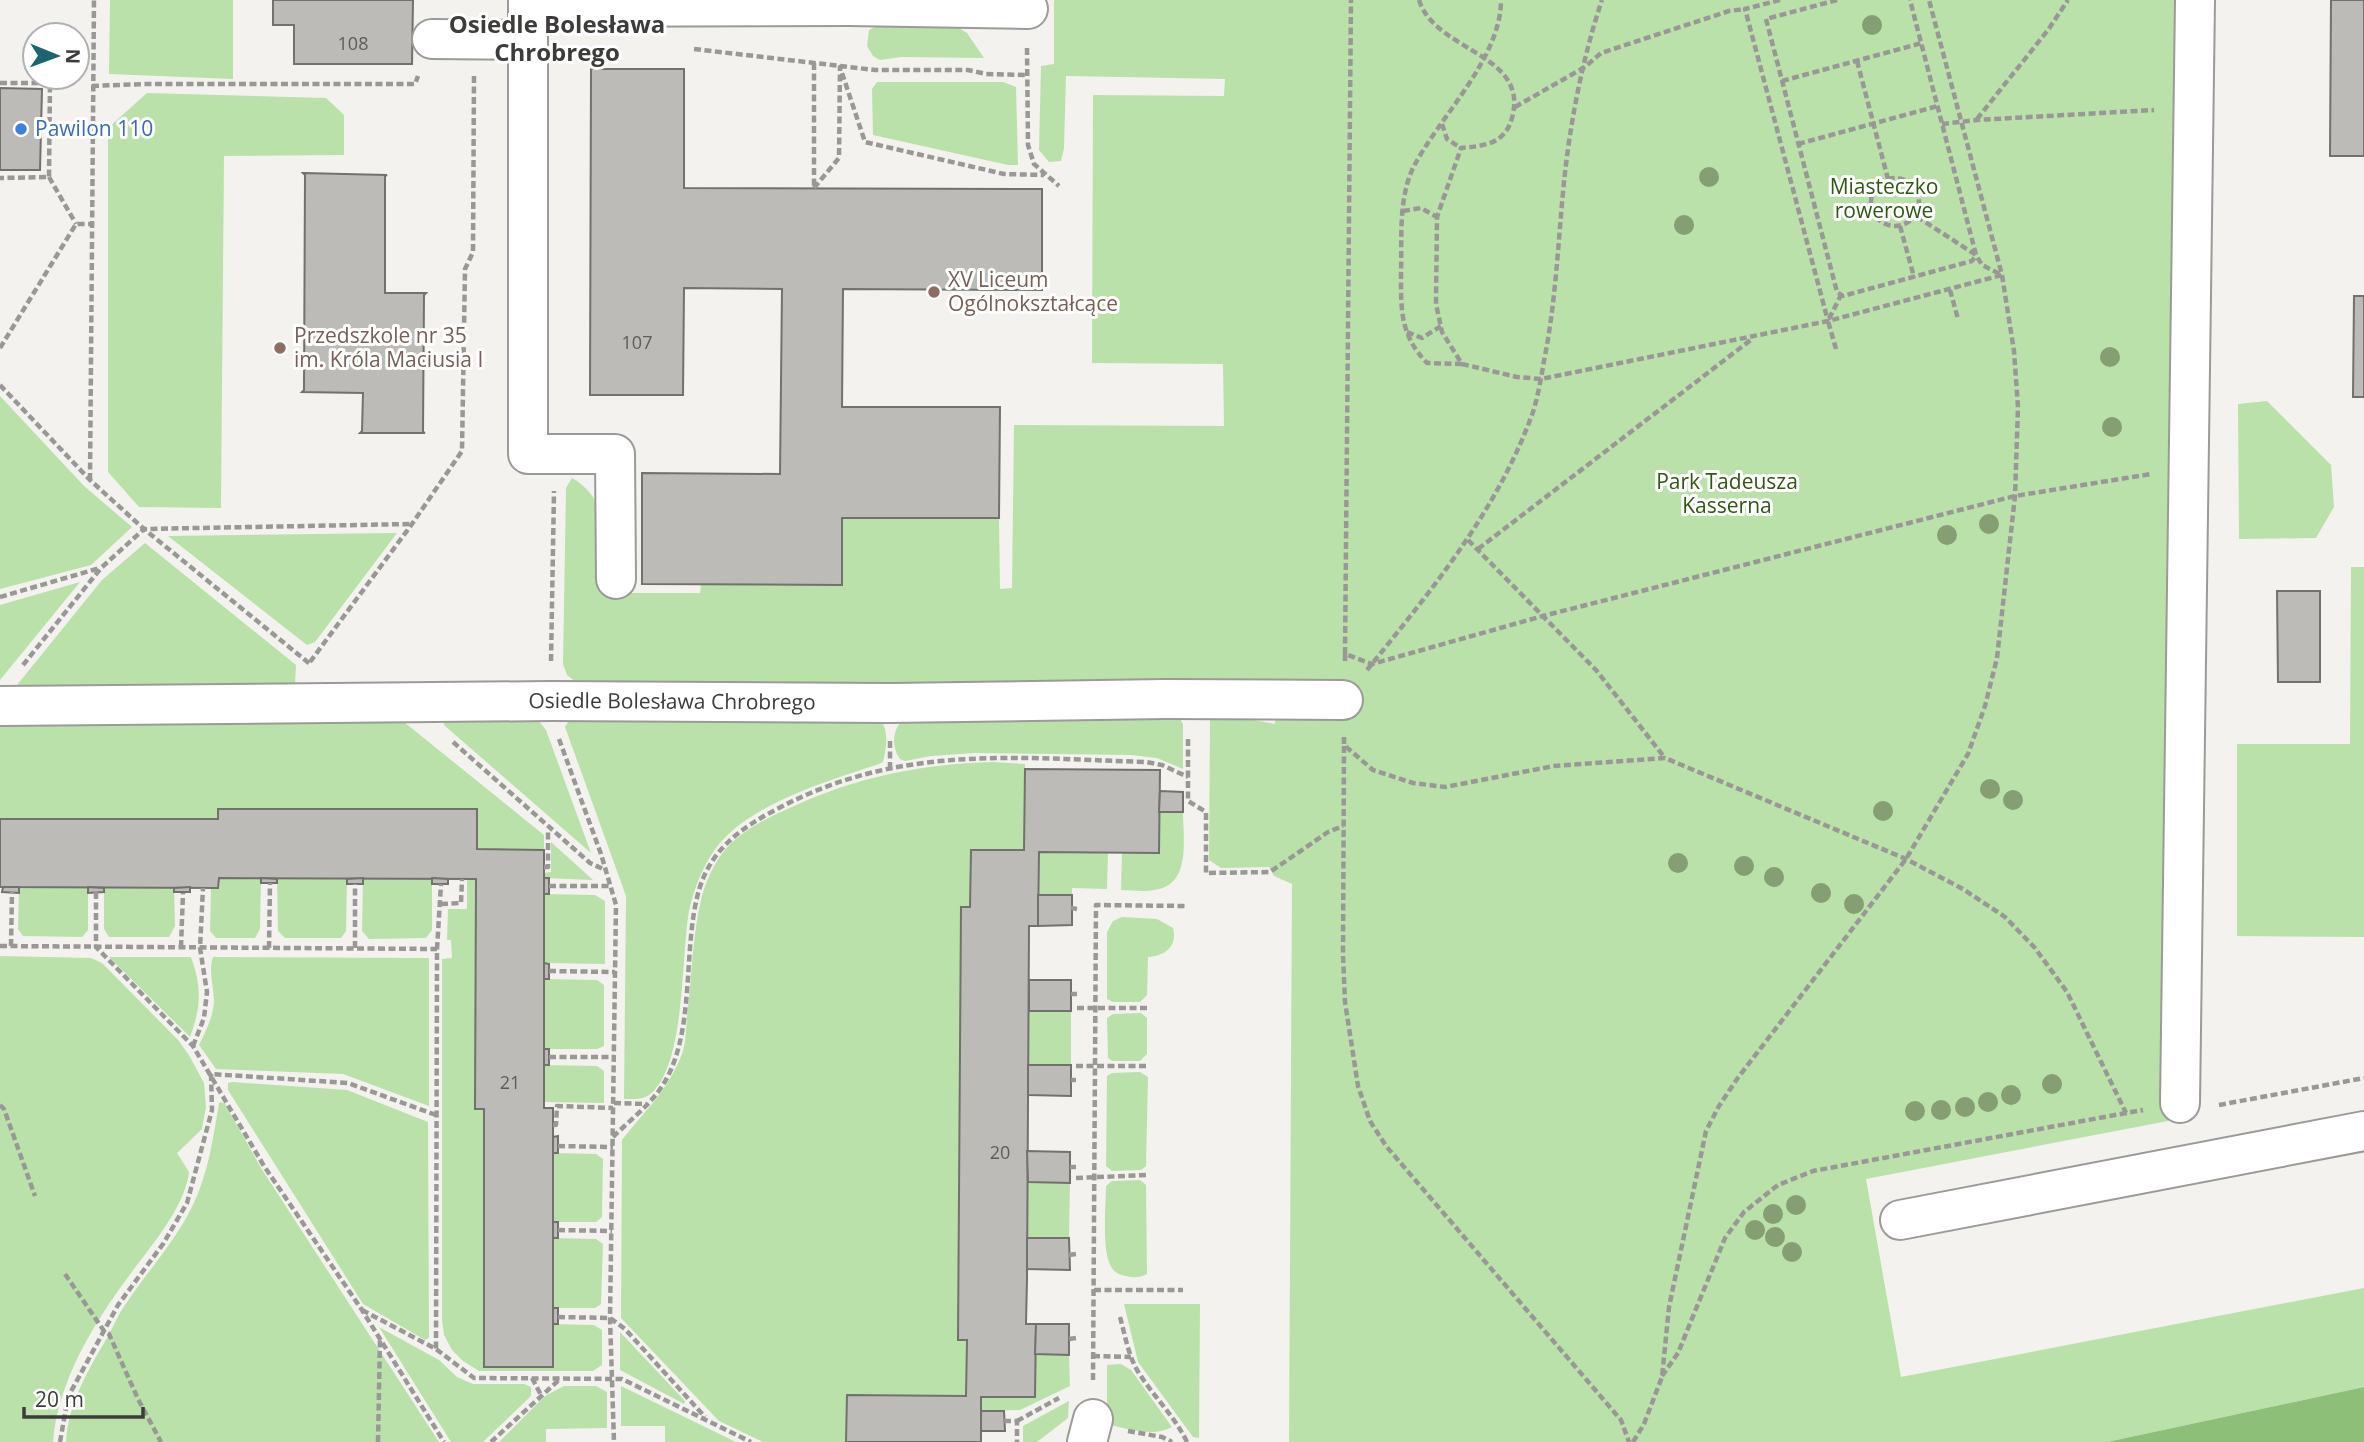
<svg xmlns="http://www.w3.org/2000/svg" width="2364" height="1442" font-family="'Open Sans',sans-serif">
<rect width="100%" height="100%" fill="#f3f2ee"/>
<!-- green -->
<g fill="#bae1a9">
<polygon points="110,0 233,0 233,79 109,74"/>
<path d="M1054,0H2186L2168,1121L1866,1179L1901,1377L2364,1288V1387L2107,1442H1289L1292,884L1274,876L1269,867L1221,868L1209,860L1210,719H1249L1275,724L1276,684L576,682L567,675L563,664L566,488L572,478C617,504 600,550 603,593H700L701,585H841L842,518H999L1000,589L1012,588L1014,425L1224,426L1223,364L1092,363L1093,95L1224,96L1225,79L1066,76L1064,148L1061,161L1049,162L1039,150L1041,66L1054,64Z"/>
<polygon points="877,26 956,26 967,33 984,58 901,57 880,60 873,56 867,46 869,30"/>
<polygon points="877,82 1003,82 1016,87 1018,165 1008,165 873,135 872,89"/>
<polygon points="147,93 326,98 344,115 344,155 224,156 221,508 139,507 108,472 108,128"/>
<polygon points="0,396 84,486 132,527 91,565 0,589"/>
<polygon points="2267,401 2331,465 2334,507 2316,538 2239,539 2238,404"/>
<polygon points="397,533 315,642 307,645 168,536"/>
<polygon points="145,543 296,665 295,684 17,685 102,580"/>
<polygon points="2351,567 2364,567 2364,937 2237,936 2237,744 2350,744"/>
<polygon points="80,582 0,680 0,605"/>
<polygon points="399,718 544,835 544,850 477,849 218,809 218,819 0,819 0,719"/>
<path d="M570,719L882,722C889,734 886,749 883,762L879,764C828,781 749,804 716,848C702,867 694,889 689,911C681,955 686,1068 649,1095C642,1100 632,1099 624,1099L626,896L565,727Z"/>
<path d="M904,719H1180L1183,724V769L1157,758L1131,755L974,753L931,756L905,761L900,759C891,747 892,729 904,719Z"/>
<polygon points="442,720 538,720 546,730 591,853 445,726"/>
<path d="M992,762L1025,764L1024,850H971L966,1396L847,1395L846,1442H763L719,1421L621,1318L622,1140C646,1109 667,1092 682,1054C686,1043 686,1029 687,1017C692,977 692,935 702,896C708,875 719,852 737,838C753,825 773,815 792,807C856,777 922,764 992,762Z"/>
<path d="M1159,812H1183C1183,838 1192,886 1154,890C1144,892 1132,890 1121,890L1122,853H1159Z"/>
<polygon points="551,842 593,880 544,878 544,873 551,872"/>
<polygon points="1039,852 1108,853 1107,889 1072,888 1072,895 1038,895"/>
<polygon points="219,878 261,878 260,929 255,938 216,938 210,931 211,887 218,887"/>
<polygon points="363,878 432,878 432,930 426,938 369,939 362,931"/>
<polygon points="277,879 347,879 346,931 341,938 285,938 278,931"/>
<polygon points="467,879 476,879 475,1108 484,1109 553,1324 594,1325 602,1330 602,1365 593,1371 479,1371 463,1361 452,1350 444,1335 442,1320 442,959 452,958 451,940 447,940 448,909 467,909"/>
<polygon points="19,887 88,887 88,930 82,937 23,936 18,929"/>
<polygon points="104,888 174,888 175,926 169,937 109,937 104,929"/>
<polygon points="544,894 595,895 605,901 605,964 544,963"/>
<path d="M1122,917L1157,919L1173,928C1178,946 1165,956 1148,957L1147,995L1140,1002H1113L1107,999V932L1113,921Z"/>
<path d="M0,956L91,958L102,963L179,1041L190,1057L204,1083L206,1107L202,1129L177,1153L189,1172C185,1207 151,1246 131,1273C94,1323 58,1380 53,1442H0Z"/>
<path d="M109,957H191C202,988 201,1007 190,1037Z"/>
<path d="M213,957L429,958V1106L343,1074L216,1069L199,1045C206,1031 213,1017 214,1002C214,986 208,972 213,957Z"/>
<polygon points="544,979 597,980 604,985 604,1046 597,1049 544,1049"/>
<polygon points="1029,1011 1071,1011 1071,1065 1028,1065"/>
<polygon points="1141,1013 1147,1018 1147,1054 1140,1061 1112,1061 1108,1058 1107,1018 1113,1014"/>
<polygon points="544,1065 597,1066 604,1071 604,1103 544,1102"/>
<polygon points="1140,1072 1148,1077 1146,1166 1141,1170 1112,1171 1106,1166 1107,1076 1112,1073"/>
<polygon points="232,1082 347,1090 428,1122 429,1338 425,1340 363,1304 228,1090 228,1083"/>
<path d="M221,1102L225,1104L261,1168L439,1442H66C68,1404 88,1370 107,1338C113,1327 118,1315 125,1305C147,1272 174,1243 192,1207C208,1175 213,1139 219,1103Z"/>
<polygon points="553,1153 596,1154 603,1159 602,1217 596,1222 553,1222"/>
<path d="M1140,1180L1146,1185L1147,1274C1140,1278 1133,1278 1126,1276C1120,1275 1115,1273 1112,1268C1101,1253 1106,1205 1106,1186L1112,1181Z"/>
<polygon points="1028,1182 1070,1183 1069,1238 1027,1238"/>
<polygon points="553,1238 596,1239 603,1244 601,1304 595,1308 553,1308"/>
<polygon points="1124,1304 1200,1304 1199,1438 1193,1437 1138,1362"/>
<polygon points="379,1327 439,1360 457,1377 473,1384 524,1384 531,1387 531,1396 483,1442 451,1442"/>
<polygon points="620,1332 685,1401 684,1404 620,1370"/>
<polygon points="1035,1354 1069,1355 1070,1386 1020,1410 981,1411 981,1397"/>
<path d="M1121,1364L1131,1370L1172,1427C1153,1438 1126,1428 1105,1424L1107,1408V1365Z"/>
<polygon points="564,1386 596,1386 607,1392 607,1428 546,1429 546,1442 499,1442 545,1396"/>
<polygon points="621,1386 736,1442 665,1442 665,1426 621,1426"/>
<polygon points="1069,1401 1068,1418 1037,1442 1023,1442 1023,1426"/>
</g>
<!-- forest -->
<polygon fill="#8ebf78" points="2364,1387 2364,1442 2107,1442"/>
<!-- building -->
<g fill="#bcbbb8" stroke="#72716e" stroke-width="2">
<polygon points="273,0 413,0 412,64 294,64 294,25 273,25"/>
<polygon points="2331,0 2364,0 2364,156 2330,156"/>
<polygon points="591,69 684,69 684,188 1042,189 1042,290 843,289 842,407 1000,407 999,518 842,518 842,585 642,584 642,473 780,474 782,289 684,288 683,395 590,395"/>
<polygon points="0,88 42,89 40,170 0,170"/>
<polygon points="303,173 387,175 385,176 385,293 426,293 424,295 423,432 425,433 360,433 362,431 363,393 302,392 304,390 305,175"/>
<polygon points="2354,296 2364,296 2364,397 2353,397"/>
<polygon points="2277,591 2320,591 2320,682 2278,682"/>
<polygon points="1025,769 1160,770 1159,853 1039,852 1038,926 1029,926 1027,1279 1026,1324 1036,1324 1035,1397 981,1397 981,1442 846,1442 847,1395 966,1396 967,1340 958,1340 961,907 970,907 971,850 1024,850"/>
<polygon points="1160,791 1183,792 1183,812 1159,812"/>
<polygon points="218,809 477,809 477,849 544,850 544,1108 553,1108 553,1367 484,1367 484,1109 475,1109 476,879 219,878 218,888 0,887 0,819 218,819"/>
<polygon points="261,878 277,879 277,883 261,883"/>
<polygon points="363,878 363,884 347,884 347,879"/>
<polygon points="432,878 448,879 448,884 432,884"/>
<rect x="544" y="878" width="5" height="16"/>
<polygon points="3,887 19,887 19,893 2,892"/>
<polygon points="88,887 104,888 104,892 88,893"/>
<polygon points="190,887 190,892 174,892 174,888"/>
<polygon points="1038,895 1072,895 1072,925 1038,926"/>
<polygon points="544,963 549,964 549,979 544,979"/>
<rect x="1029" y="980" width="42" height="31"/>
<rect x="544" y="1049" width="5" height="16"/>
<polygon points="1028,1065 1071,1065 1071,1096 1028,1095"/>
<polygon points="558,1136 558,1153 553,1153 553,1137"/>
<polygon points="1027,1151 1070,1152 1070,1183 1028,1182"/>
<rect x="553" y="1222" width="5" height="16"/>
<polygon points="1027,1238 1069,1238 1070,1270 1027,1269"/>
<rect x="553" y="1308" width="5" height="16"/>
<polygon points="1036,1324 1069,1324 1069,1355 1035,1354"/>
<polygon points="981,1411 1004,1411 1005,1431 981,1431"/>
</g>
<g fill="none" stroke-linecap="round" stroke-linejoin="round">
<!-- minor casing -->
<g stroke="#9c9a98" stroke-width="42">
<g id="minor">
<polyline points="528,0 528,454 615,454 616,579"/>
<polyline points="528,7 849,6 1028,9"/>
<polyline points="432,39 528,40"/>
<path id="s1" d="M0,706L551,701L890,703L1165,699L1343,700"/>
<polyline points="2180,1103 2195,0"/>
<polyline points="1900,1220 2364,1131"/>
<polyline points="1087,1442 1093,1419"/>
</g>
</g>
<!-- path -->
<g stroke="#999896" stroke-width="4.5" stroke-dasharray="7 3.5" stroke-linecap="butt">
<path d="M1419,0C1435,52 1530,53 1512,118C1505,144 1484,146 1461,148L1437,217L1436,304L1442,332L1462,364L1517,377L1541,379L1828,321L2002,275L1982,265L1976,255L1916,216"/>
<polyline points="1780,0 1745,9 1828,321"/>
<polyline points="1837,0 1766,19 1837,292 1843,296 1972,261 1976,255 1910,0"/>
<polyline points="1027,48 1028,145 1034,164 1059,186"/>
<polyline points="694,49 875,70 968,70 986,74 1026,75"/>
<polyline points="567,56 584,49"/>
<polyline points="1857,61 1888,179"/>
<polyline points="814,63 814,188"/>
<polyline points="1782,81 1922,43"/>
<polyline points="0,83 50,83 49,177 0,178"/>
<polyline points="92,86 145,84 415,84 418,76"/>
<polyline points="1515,107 1585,67 1601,53 1729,11 1745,9"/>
<polyline points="1977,119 2048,30 2068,0"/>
<polyline points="1442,124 1447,139 1461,148"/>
<polyline points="1942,124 1977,120 2154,110"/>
<polyline points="1798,144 1938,106"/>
<polyline points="49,177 76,224"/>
<circle cx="1895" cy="202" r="24"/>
<polyline points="814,188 839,158 840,67 865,142 1004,174 1044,175"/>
<polyline points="1403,211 1421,208 1437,217"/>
<polyline points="1900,226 1914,277"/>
<polyline points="1950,290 1958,319"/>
<polyline points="1407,332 1422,338 1441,326"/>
<polyline points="0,348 76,224 91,224"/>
<polyline points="1836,349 1828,321 1841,295"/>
<path d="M1462,364L1427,363C1400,335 1401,310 1401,274C1402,240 1398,200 1413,168C1439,117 1501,59 1501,0"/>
<polyline points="0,385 90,480 144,529 310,664"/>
<polyline points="90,480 94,0"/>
<polyline points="1468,540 1596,670 1665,758"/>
<polyline points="1478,549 1752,339"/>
<polyline points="0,597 100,568"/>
<polyline points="1345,654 1351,0"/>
<polyline points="551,661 554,491"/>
<polyline points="1345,661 1345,654 1372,664 1543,616 2015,496 2151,474"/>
<polyline points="310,662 412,524 462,451 465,269 473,252 474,76"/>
<polyline points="23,665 101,568 144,529 411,524"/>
<path d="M1367,670C1431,591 1498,510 1533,412C1538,396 1541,378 1544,361C1556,301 1558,242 1564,182C1570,123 1583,56 1602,0"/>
<polyline points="1344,737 1344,745 1373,770 1413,783 1445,787 1554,766 1665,758 1906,859 1963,889 2005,917 2035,948 2067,992 2126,1113 2143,1110"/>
<polyline points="559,739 601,854 616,905 610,1318 614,1442"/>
<polyline points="1188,739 1188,801 1206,812 1206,873 1270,872 1328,832 1343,826"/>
<polyline points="890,741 890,768"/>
<polyline points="453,742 590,863 603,869"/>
<polyline points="1344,746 1343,955 1345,1002 1358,1086 1370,1121 1386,1146 1621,1420 1629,1442"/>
<polyline points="544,867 548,867 548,829"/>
<polyline points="549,886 609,886"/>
<polyline points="96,892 96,947 193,1046 264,1166 362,1310 444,1442"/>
<polyline points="441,904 461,903 462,879"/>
<polyline points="1071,908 1077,909"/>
<polyline points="0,946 437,949 436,1349"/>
<polyline points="11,946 12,892"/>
<polyline points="181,947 183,893"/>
<polyline points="269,948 270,883"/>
<polyline points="355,948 355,884"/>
<polyline points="437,949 441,884"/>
<polyline points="549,971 615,972"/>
<polyline points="1071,994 1077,994"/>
<polyline points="1077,1008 1147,1008"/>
<polyline points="193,1046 204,1018 207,992 200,948 203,888"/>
<polyline points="549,1057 614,1057"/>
<polyline points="1076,1066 1147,1066"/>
<polyline points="1071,1080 1076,1080"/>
<polyline points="614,1103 646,1104"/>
<polyline points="0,1105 4,1109 35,1196"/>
<polyline points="2219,1105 2364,1078"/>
<polyline points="553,1125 556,1125 557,1106 613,1108"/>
<path d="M613,1137C628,1122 646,1108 658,1092C698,1039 681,952 699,890C711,849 741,828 777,809C899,744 1014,758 1146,762L1162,765L1188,777"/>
<polyline points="558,1146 613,1147"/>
<polyline points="1070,1167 1076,1167"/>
<polyline points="1076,1178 1147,1175"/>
<polyline points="558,1230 612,1231"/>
<polyline points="1069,1255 1076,1254"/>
<polyline points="65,1274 104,1331 109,1334 138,1399 161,1442"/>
<polyline points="1094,1290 1183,1290"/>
<polyline points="362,1310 436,1349 474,1378 622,1379 751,1442"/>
<polyline points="558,1317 610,1318 625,1329 705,1417"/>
<path d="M1120,1317C1125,1335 1128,1354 1137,1370C1152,1395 1174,1415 1187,1442"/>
<polyline points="1069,1339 1076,1338"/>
<polyline points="1093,1356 1131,1357"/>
<polyline points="1662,1376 1678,1353 1725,1238 1744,1212 1778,1185 1813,1171 2126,1113"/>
<polyline points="532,1378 541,1395"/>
<polyline points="1093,1380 1096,905 1187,906"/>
<polyline points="1004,1421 1017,1421 1017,1442"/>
<polyline points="1017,1421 1059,1398"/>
<polyline points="1128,1431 1162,1437 1172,1442"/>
<polyline points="60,1442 68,1397 118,1305 163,1244 187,1203 212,1110 211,1074 348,1083 436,1115"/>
<polyline points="378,1442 380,1339"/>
<polyline points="491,1442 560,1379"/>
<polyline points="1633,1442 1644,1424 1662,1377 1669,1307 1706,1131 1719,1106 1737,1079 1906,859 1968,754 1985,706 1997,658 2015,496 2018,407 2014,351 2002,275 1929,0"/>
</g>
<!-- minor -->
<use href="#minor" stroke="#fff" stroke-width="38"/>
</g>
<!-- trees -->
<g fill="#869e74">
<circle cx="1872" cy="25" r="10"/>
<circle cx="1709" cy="177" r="10"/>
<circle cx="1684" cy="225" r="10"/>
<circle cx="2110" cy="357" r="10"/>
<circle cx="2112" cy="427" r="10"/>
<circle cx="1989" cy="524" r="10"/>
<circle cx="1947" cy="535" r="10"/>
<circle cx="1990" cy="789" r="10"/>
<circle cx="2013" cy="800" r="10"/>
<circle cx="1883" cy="811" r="10"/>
<circle cx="1678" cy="863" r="10"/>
<circle cx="1744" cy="866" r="10"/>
<circle cx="1774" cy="877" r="10"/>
<circle cx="1821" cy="893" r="10"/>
<circle cx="1854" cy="904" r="10"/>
<circle cx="2052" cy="1084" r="10"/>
<circle cx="2011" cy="1095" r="10"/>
<circle cx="1988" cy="1102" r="10"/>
<circle cx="1965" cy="1107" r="10"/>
<circle cx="1941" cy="1110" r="10"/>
<circle cx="1915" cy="1111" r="10"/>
<circle cx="1796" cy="1205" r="10"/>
<circle cx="1773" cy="1214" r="10"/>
<circle cx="1755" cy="1230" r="10"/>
<circle cx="1775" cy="1237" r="10"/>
<circle cx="1792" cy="1252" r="10"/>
</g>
<!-- markers -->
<circle fill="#3f7fe0" stroke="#fff" stroke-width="2.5" cx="21" cy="129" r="7"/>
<g fill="#8d6e63" stroke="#fff" stroke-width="2.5">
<circle cx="934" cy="292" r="7"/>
<circle cx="280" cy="348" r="7"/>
</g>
<g text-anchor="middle" stroke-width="6" stroke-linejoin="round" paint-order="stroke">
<!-- number labels -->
<g font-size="18" fill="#5d5c5a">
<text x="353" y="50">108</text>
<text x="637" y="349">107</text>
<text x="510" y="1089">21</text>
<text x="1000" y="1159">20</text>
</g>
<!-- shop labels -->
<g font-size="21" fill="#366cbe" stroke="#fff" text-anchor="start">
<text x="35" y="136">Pawilon 110</text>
</g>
<!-- park labels -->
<g font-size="21" fill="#2c5910" stroke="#fff">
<text x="1884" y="194">Miasteczko<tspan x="1884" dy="24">rowerowe</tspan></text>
<text x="1727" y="489">Park Tadeusza<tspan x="1727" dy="24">Kasserna</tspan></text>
</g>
<!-- education labels -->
<g font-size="21" fill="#785e54" stroke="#fff" text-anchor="start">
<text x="948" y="287">XV Liceum<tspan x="948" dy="24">Ogólnokształcące</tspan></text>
<text x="294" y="343">Przedszkole nr 35<tspan x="294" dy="24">im. Króla Maciusia I</tspan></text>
</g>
<!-- street labels -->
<g font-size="21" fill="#3d3c3b" stroke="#fff">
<text dy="7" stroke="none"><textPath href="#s1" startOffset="672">Osiedle Bolesława Chrobrego</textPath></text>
</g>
<!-- quarter labels -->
<g font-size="24" font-weight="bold" fill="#3d3c3b" stroke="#fff">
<text x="557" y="33">Osiedle Bolesława<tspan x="557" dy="28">Chrobrego</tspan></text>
</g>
</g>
<!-- north arrow -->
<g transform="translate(56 56) rotate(91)"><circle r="33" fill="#ffffff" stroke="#b1b1b1" stroke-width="2"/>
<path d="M0-5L12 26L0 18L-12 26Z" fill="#1d6473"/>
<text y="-10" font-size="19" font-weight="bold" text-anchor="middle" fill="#3d3c3b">N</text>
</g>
<!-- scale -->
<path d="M24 1407v10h119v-10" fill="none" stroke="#3d3c3b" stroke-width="3.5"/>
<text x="35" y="1407" font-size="21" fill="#3d3c3b" stroke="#ffffff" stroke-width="5" paint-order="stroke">20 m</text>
</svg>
